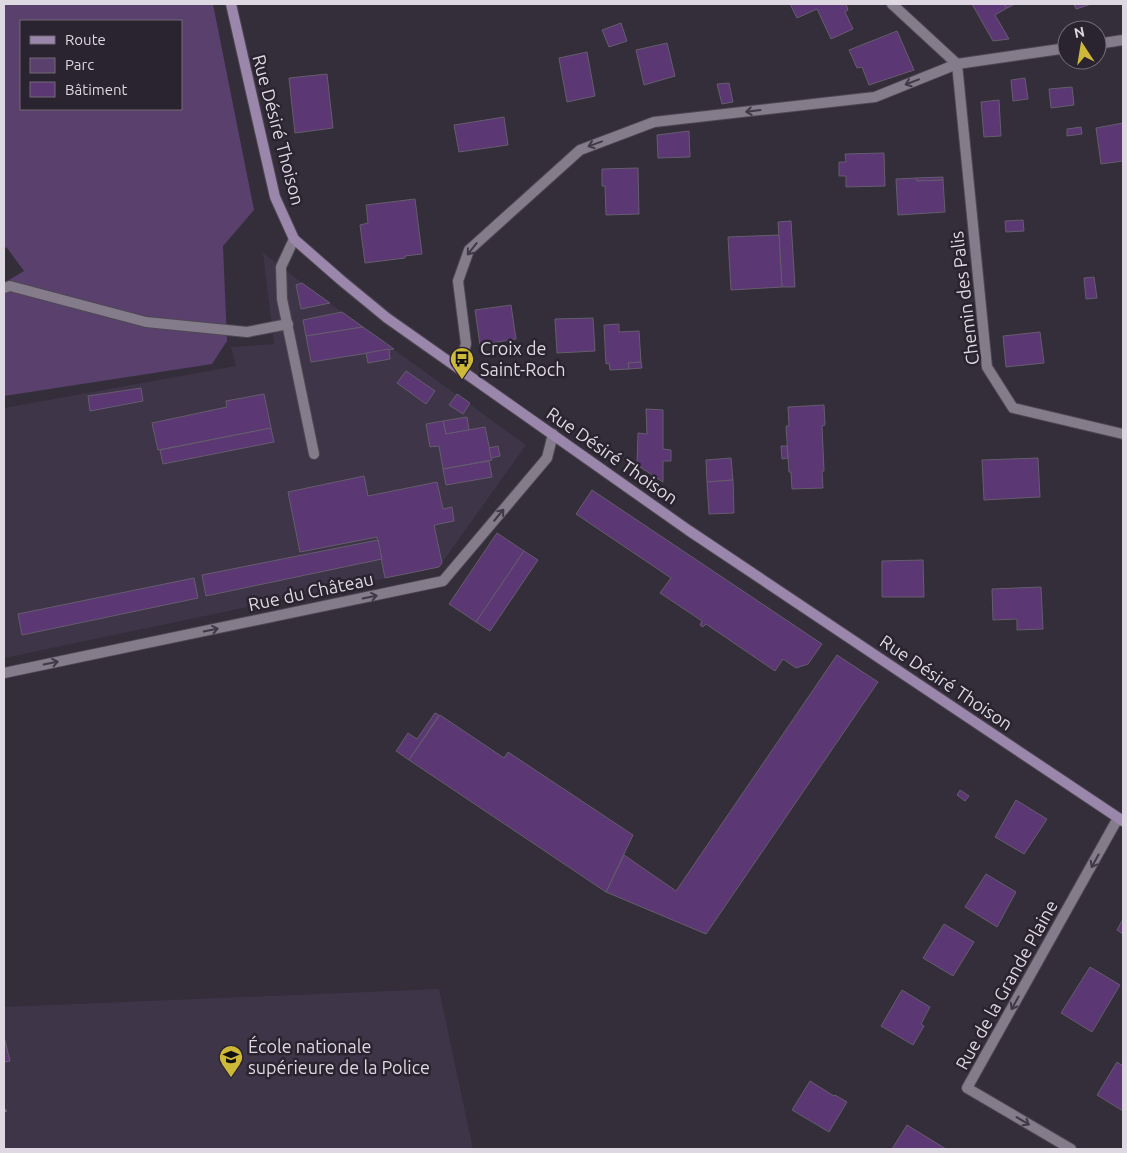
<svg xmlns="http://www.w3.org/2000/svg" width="1127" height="1153" font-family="Ubuntu,sans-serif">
<rect width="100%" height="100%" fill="#342d3a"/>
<!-- built -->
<g fill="#3f3548">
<polygon points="263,253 302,283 526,445 439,567 4,658 4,408 236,366 231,347 274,344"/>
<polygon points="439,989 473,1149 4,1149 4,1007"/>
</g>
<!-- green -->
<path fill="#5a416d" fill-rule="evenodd" d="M4,4H213L254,210L223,246L227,341L212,364L4,396V283L24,271L7,248L4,247ZM21,21H181V109H21Z"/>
<!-- building -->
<g fill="#5b3774" stroke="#655d6c">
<polygon points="790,4 841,4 842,5 846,4 848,10 845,12 853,29 831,39 817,9 797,18"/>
<polygon points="972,4 1004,4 1007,8 995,15 1009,39 993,41"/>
<polygon points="1004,4 1015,4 1007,8"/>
<polygon points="1074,4 1091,4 1076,9"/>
<polygon points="621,23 627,41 609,47 602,30"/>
<polygon points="897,31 914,70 869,85 862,67 857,68 849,50"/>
<polygon points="667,43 675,76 644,85 636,50"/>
<polygon points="587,52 595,96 567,102 559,58"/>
<polygon points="327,74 333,128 295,133 289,78"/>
<polygon points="1025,78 1028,99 1013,101 1011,80"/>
<polygon points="729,83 733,102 722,104 717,84"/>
<polygon points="1072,87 1074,105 1051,108 1049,89"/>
<polygon points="999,100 1001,136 984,137 981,102"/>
<polygon points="504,117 508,145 459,152 454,125"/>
<polygon points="1123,123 1123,161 1101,164 1096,128"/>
<polygon points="1081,127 1082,134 1067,136 1067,129"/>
<polygon points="689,131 690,157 658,158 657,135"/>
<polygon points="884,153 885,186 846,187 846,176 839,176 839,162 846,162 845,154"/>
<polygon points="638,168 639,214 606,215 605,186 602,186 602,169"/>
<polygon points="943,177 943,180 917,181 916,178"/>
<polygon points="916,178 917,181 943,180 945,212 898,215 896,179"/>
<polygon points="415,199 422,254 405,256 405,258 365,263 360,225 368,223 366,205"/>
<polygon points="1023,220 1024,231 1006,232 1005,221"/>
<polygon points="791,221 795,287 782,287 778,222"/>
<polygon points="779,235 782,287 731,290 728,237"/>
<polygon points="1094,277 1097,298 1086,299 1084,278"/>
<polygon points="302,283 330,303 301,309 296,285"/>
<polygon points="511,305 516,339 480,345 475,310"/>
<polygon points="342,312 363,327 306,336 303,320"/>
<polygon points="593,318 595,351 557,353 555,319"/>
<polygon points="619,324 619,332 639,331 641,362 628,363 629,369 610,370 609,363 606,364 604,325"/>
<polygon points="363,327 394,349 311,362 306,336"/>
<polygon points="1040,332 1044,363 1006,367 1003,336"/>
<polygon points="389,349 390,359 368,363 366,353"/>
<polygon points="641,362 642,368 629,369 628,363"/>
<polygon points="406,371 435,391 426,404 397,383"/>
<polygon points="141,388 143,401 90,411 88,396"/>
<polygon points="264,394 271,428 158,450 152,423 227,407 226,401"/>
<polygon points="457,394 470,403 463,414 449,405"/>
<polygon points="824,405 825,425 822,426 824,471 822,471 823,488 792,489 791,472 789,472 786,426 789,426 788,407"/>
<polygon points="646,409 663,410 663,449 671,450 671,461 663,461 663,482 637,465 638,433 647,434"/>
<polygon points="467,417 469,430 446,434 443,421"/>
<polygon points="443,421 446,434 485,427 492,460 443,469 439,446 430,447 426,424"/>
<polygon points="271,428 274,442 163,464 160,450"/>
<polygon points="498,446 500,456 491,458 489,448"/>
<polygon points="781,446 787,446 788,458 782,459"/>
<polygon points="731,458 733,480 707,482 706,460"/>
<polygon points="1038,458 1040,497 984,500 982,460"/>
<polygon points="489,461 492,477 446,485 443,469"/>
<polygon points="364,476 368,496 437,482 443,509 452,507 454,521 434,525 442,563 439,567 385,578 377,537 300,552 288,492"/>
<polygon points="733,480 734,513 709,514 707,482"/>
<polygon points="592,490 822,644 808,664 796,668 783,659 775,671 706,624 703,627 700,625 702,621 660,593 671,578 576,514"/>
<polygon points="497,533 524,551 476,622 449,604"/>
<polygon points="378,540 382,559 206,596 202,575"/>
<polygon points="524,551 538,560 490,631 476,622"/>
<polygon points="923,560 924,597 882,597 882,561"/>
<polygon points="194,578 198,598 22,635 18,614"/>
<polygon points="1041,587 1043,629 1017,630 1017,619 993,620 992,589"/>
<polygon points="837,655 878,682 706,934 606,892 624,855 676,891"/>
<polygon points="435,713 439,715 409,760 396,751 408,733 417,739"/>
<polygon points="440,715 504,758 508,752 633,835 606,892 409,760"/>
<polygon points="960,790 969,796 965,801 957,795"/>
<polygon points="1016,800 1047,819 1024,854 995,837"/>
<polygon points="986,874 1016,892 997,927 965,907"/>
<polygon points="1123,919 1123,934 1117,930"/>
<polygon points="944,924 974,942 953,976 923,958"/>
<polygon points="1090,967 1120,985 1092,1032 1061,1013"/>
<polygon points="902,990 930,1007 921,1024 924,1026 913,1045 881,1026"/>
<polygon points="4,1037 10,1061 4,1062"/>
<polygon points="1117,1062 1123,1066 1123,1111 1097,1095"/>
<polygon points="810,1081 834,1096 835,1095 847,1102 829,1132 792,1110"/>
<polygon points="907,1125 946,1149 892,1149"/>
</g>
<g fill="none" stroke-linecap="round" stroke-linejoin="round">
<!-- lane casing -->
<g stroke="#4e4853" stroke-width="12">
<g id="lane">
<polyline points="294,239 281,267 282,299 314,454"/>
<polyline points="4,288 10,286 146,322 247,332 288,324"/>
</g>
</g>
<!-- street casing -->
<g stroke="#4e4853" stroke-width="12">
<g id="street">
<polyline points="892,4 957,64"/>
<polyline points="1097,44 1123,40"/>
<polyline points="957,64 987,367 1013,408 1123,434"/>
<polyline points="459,368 466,344 458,281 469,250 580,150 654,122 875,97 957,64 1067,48"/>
<polyline points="4,673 443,581 547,458 553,434"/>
<polyline points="1071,1149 967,1088 1118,818"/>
</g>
</g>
<!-- secondary casing -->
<g stroke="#4e4853" stroke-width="12">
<polyline id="secondary" points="231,4 275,197 294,239 342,281 387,318 688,530 1123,821"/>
</g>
<!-- path -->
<polyline stroke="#6c6671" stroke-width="3" stroke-dasharray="2.5 4" stroke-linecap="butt" points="4,1111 9,1110"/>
<!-- lane -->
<use href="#lane" stroke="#847b8b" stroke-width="10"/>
<!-- street -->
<use href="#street" stroke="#847b8b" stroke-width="10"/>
<!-- secondary -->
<use href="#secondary" stroke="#9c87ac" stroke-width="10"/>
</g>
<!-- one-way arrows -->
<defs><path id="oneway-shaft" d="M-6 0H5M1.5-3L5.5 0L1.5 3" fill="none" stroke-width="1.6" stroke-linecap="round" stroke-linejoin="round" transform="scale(1.25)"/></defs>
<g stroke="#403947">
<use href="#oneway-shaft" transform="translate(912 82) rotate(159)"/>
<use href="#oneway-shaft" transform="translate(753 111) rotate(173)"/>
<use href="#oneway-shaft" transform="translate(595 144) rotate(160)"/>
<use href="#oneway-shaft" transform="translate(472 249) rotate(128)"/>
<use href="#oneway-shaft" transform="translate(499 515) rotate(-50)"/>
<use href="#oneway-shaft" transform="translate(370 597) rotate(-12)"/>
<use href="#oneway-shaft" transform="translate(211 630) rotate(-12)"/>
<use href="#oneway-shaft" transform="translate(51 663) rotate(-12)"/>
<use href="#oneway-shaft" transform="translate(1095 861) rotate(119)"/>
<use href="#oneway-shaft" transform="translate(1015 1003) rotate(119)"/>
<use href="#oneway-shaft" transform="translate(1023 1121) rotate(31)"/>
</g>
<!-- icons -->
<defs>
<g id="bus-pin" transform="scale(1.25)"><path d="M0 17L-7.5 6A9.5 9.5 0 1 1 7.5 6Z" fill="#ceb837" stroke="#2a2330"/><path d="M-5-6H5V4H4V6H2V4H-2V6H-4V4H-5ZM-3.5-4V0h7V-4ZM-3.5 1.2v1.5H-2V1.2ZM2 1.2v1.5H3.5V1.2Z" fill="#111"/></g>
<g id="university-pin" transform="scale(1.25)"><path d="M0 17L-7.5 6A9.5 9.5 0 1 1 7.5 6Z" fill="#ceb837" stroke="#2a2330"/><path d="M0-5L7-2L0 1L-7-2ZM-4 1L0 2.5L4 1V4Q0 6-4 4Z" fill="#111"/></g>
</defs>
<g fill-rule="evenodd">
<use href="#bus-pin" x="462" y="359"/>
<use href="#university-pin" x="231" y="1057"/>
</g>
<g text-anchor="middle" stroke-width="5" stroke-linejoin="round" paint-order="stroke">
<!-- street labels -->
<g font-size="18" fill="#ddd8e1" stroke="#2a2330">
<text transform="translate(278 130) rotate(75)" y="6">Rue Désiré Thoison</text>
<text transform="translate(965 298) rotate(-97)" y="6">Chemin des Palis</text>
<text transform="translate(612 456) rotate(35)" y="6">Rue Désiré Thoison</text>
<text transform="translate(311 592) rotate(-12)" y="6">Rue du Château</text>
<text transform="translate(946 683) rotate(34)" y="6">Rue Désiré Thoison</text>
<text transform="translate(1007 985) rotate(-61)" y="6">Rue de la Grande Plaine</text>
</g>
<!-- poi labels -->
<g font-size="18" fill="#ddd8e1" stroke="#2a2330" text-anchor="start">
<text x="480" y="355">Croix de<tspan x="480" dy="21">Saint-Roch</tspan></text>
<text x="248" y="1053">École nationale<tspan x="248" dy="21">supérieure de la Police</tspan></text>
</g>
</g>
<!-- border -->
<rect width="1127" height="1153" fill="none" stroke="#ddd8e1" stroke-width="10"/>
<!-- legend -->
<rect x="20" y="20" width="162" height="90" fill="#2a2330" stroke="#726b77"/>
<rect x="30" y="36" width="25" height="8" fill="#9c87ac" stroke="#726b77"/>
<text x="65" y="45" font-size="15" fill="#ddd8e1">Route</text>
<rect x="30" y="58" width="25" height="15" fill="#5a416d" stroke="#726b77"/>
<text x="65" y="70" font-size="15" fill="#ddd8e1">Parc</text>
<rect x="30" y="82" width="25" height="15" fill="#5b3774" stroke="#726b77"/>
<text x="65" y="95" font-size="15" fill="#ddd8e1">Bâtiment</text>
<!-- north arrow -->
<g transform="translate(1082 45) rotate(348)"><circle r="24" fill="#2a2330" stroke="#726b77"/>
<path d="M0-4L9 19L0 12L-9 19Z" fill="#ceb837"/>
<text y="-8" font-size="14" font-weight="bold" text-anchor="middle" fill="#ddd8e1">N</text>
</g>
</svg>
